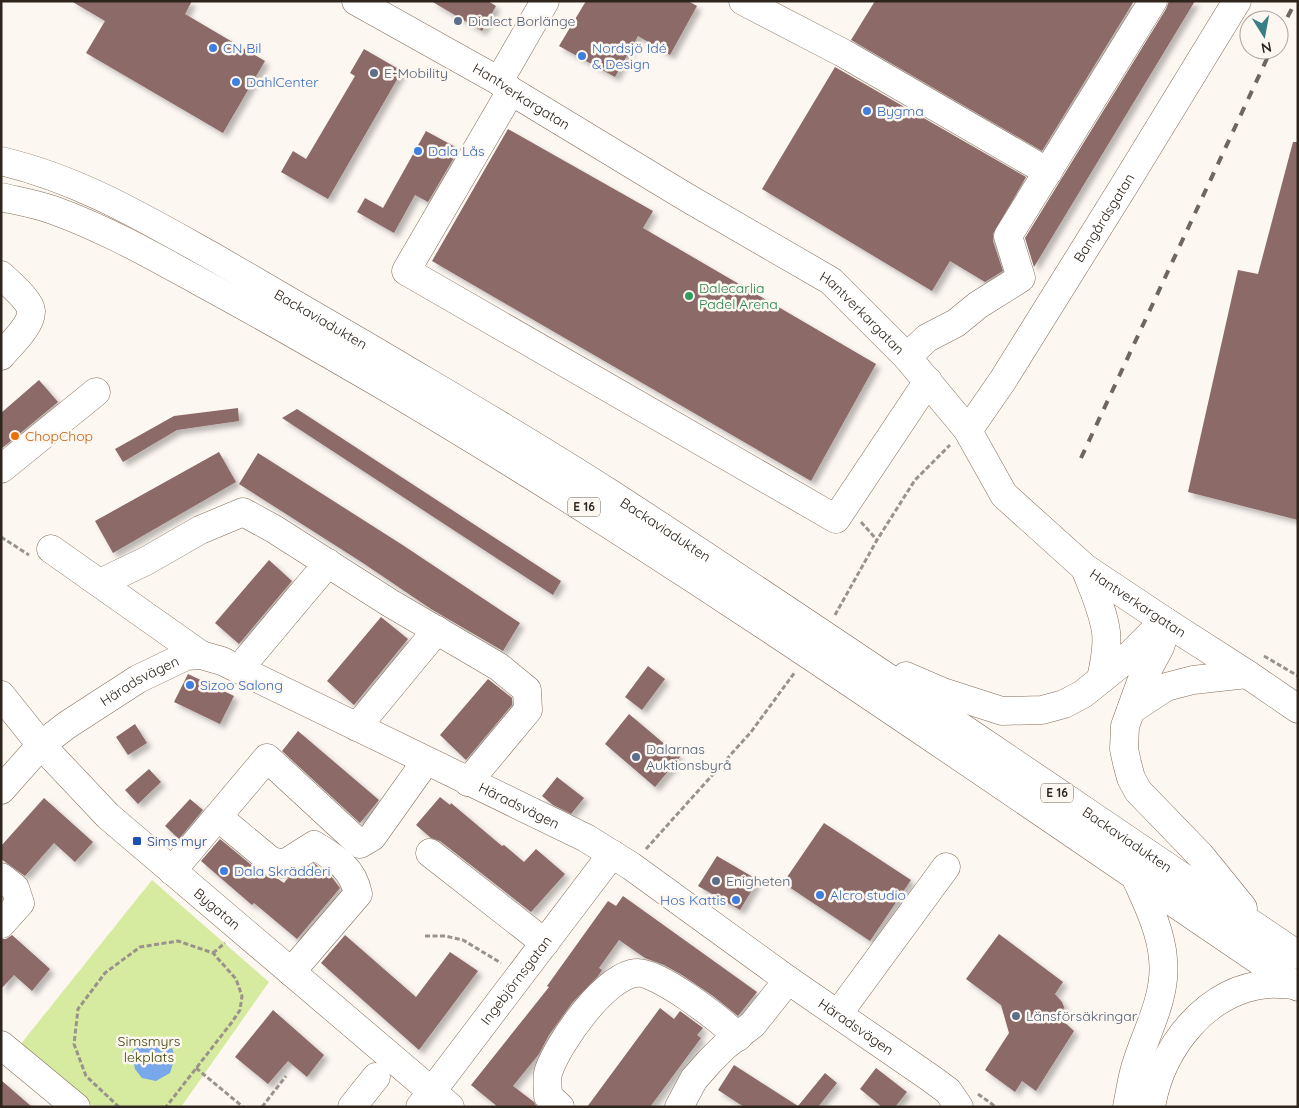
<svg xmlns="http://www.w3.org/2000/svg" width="1299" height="1108" font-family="Quicksand,sans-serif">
<defs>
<filter id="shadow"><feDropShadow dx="4.5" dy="4.5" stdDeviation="2.5" flood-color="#0004"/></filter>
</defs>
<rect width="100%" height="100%" fill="#fdf7f2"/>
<!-- green -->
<polygon fill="#d6eb9f" points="152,880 269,982 181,1107 94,1107 20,1045"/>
<!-- water -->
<polygon fill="#78a8ea" points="155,1037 170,1042 175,1057 170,1073 156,1081 142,1078 135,1069 132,1052 140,1041"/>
<!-- building -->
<g fill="#8b6a68" filter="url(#shadow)">
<polygon points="71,1 192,1 185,14 265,61 223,133 86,53 105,21"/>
<polygon points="431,1 488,1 496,6 482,31"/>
<polygon points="586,1 688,1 697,6 670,55 638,36 615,77 559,46"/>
<polygon points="875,1 1134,1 1042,151 851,40"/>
<polygon points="1169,1 1195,1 1034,267 1025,238 1166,9"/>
<polygon points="364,49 402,71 328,199 281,172 293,151 306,159 355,76 350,73"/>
<polygon points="835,67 1026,177 993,234 993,241 1003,271 985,282 950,261 932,291 762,189"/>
<polygon points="508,129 653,211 643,228 876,364 811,481 432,261"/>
<polygon points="426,131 459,149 428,202 415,195 394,233 357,212 365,198 383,208"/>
<polygon points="1293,142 1298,142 1298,520 1188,492 1238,270 1258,274"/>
<polygon points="39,380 58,402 1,449 1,413"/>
<polygon points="238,408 239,421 177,430 123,462 115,449 174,416"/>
<polygon points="297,409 561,581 553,595 282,418"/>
<polygon points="219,452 236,482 113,553 95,521"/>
<polygon points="258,453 401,544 520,623 503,651 431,609 363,563 239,484"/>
<polygon points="269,560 292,581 239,644 215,623"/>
<polygon points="381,617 408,639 354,705 327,681"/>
<polygon points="648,666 665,679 642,710 625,697"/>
<polygon points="188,674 234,696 220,724 174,702"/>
<polygon points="488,679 512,698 512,705 466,760 440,735"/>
<polygon points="629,714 680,757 655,787 605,744"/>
<polygon points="135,724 147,743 128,755 116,737"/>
<polygon points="298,731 379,800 360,823 282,751"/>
<polygon points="149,769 161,782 138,804 125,790"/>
<polygon points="557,777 584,798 571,814 553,805 542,796"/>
<polygon points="440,797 450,805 451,803 502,846 504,845 524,862 536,849 565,874 531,912 440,841 431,838 416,825"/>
<polygon points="44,798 93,842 75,862 54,843 25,876 1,859 1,846"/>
<polygon points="190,799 203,810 179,839 165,826"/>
<polygon points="824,823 911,880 870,941 783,883"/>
<polygon points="220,839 261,873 278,879 284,883 287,879 314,863 331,876 340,888 297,939 254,903 252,905 201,861"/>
<polygon points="717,856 758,880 740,910 698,886"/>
<polygon points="623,896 757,992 738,1016 713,996 682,975 664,965 645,958 619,940 599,968 602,970 598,976 572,1003 549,1035 539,1054 513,1086 534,1102 537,1107 498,1107 471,1085 549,987 547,986 608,901 616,906"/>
<polygon points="999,934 1063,982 1055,994 1062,1002 1064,1007 1061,1019 1074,1031 1036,1091 1022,1081 1015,1092 985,1070 1009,1033 1001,1005 966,979"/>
<polygon points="12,935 50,969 32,991 14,975 1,989 1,939 6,939"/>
<polygon points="345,935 416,997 450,952 478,971 419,1050 321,963"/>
<polygon points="660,1008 674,1019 680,1011 703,1028 697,1035 701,1038 650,1107 587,1107"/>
<polygon points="273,1010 324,1055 307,1077 288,1061 268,1084 235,1057"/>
<polygon points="734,1065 798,1106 825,1073 837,1083 818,1107 744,1107 718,1090"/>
<polygon points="876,1068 907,1092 895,1107 882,1107 860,1089"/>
<polygon points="1,1080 32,1107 1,1107"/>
</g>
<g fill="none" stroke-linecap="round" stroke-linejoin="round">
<!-- minor casing -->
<g stroke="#846c57" stroke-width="29">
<g id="minor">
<path id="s1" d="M356,1L499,81L511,91L686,197L831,281L907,357L967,429L1004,495L1085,568L1166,622L1247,674L1298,709"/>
<polyline points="743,1 843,53 1048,172"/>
<polyline points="499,81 545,1"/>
<polyline points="511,91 406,271 836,519 928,381"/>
<path d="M1,275C9,283 30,300 31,311C32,325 10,345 1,356"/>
<polyline points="907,357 927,338 956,323 978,305 1021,278 1008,236 1153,1"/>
<path id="s2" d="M967,429L974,422L1003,380L1122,189L1237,1"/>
<polyline points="1,469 96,392"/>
<polyline points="51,549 201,655"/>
<polyline points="100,583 146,561 200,530 243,512 274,529 390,603 499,667 527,690 528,710 468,782"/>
<polyline points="239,669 328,563"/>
<path id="s3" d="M1,695L41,745L108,816L450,1107"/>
<polyline points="357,727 437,630"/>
<path id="s4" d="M1,790L41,745L67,725L138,679L186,656L201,655L222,661L586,838L631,866L788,980L929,1077L948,1091L959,1107"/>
<path d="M218,817L271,861L284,864L314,845C335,858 353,868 358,894L291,972"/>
<polyline points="430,853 545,943"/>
<polyline points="172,871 267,758 360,844 372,837 426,761"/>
<polyline points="1,877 15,888 20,903 1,924"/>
<polyline points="838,1014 946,867"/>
<polyline points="1,1045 76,1107"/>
<polyline points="352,1107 376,1077"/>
<path id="s5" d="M420,1107L612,854"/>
<path d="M560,1107L548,1096C548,1088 546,1077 549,1070C559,1042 605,976 636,973C657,970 722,1021 738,1037"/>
<polyline points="679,1107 694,1079 710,1061 725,1046 753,1024 788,980"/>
</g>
</g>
<!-- highway casing -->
<g stroke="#846c57" stroke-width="29">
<g id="highway">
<path id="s6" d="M1,161C78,179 142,217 210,255C265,287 321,319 375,351C454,398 534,444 611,494C842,644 1069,801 1298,955"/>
<path d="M1,197C18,201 36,204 53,210C106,229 155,257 204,284C265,317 324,351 384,386C698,571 996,783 1298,987"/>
<path d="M1085,568C1093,589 1103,610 1106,632C1108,648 1104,664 1101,679"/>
<polyline points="1166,622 1164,635 1160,647 1141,682 1125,726 1124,749 1127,763 1131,778 1138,791 1200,855 1243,908"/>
<polyline points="906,676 943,692 1002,711 1042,710 1064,704 1083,694 1124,661 1155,630 1166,622"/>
<polyline points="1131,710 1166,687 1193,680 1247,674"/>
<path d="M1127,1107C1130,1092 1132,1076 1137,1062C1148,1028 1167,995 1163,959C1161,930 1146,901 1135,876"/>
<path d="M1151,1107C1161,1048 1206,989 1269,984C1277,983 1287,985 1296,985"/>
</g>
</g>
<!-- path -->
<g stroke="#9a928b" stroke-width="3" stroke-dasharray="5 2.5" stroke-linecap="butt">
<polyline points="861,522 877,540"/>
<polyline points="1,537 29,555"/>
<polyline points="835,615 877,540 915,480 950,445"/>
<polyline points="1264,656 1298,676"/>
<polyline points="646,849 751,732 795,672"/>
<polyline points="425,936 445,936 463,940 501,963"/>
<polyline points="213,953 225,943"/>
<polyline points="196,1068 243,1107"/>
<polyline points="978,1094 996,1107"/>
<polyline points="119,1107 86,1076 74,1044 78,1009 105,973 140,947 178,941 213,953 236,979 242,996 240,1010 232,1022 166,1107"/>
<polyline points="262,1107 286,1076"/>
</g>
<!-- minor -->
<use href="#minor" stroke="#fff" stroke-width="28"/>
<!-- highway -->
<use href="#highway" stroke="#fff" stroke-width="28"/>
<!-- rail -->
<g stroke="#6f665e" stroke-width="4" stroke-dasharray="9 9" stroke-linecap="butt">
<polyline points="1279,33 1296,1"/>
<polyline points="1081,458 1271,50"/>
</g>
</g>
<!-- markers -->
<g fill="#5c6f8a" stroke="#fdf7f2" stroke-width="2">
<circle cx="458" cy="21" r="5"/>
<circle cx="374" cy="73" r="5"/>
<circle cx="636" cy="757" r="5"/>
<circle cx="716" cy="881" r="5"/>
<circle cx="1016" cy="1016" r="5"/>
</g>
<g fill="#3f7fe0" stroke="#fdf7f2" stroke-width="2">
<circle cx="213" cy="48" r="5"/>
<circle cx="582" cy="56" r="5"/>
<circle cx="236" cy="82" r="5"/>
<circle cx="867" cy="111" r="5"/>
<circle cx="418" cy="151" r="5"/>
<circle cx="190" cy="685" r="5"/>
<circle cx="224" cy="871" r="5"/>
<circle cx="820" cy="895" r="5"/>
<circle cx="736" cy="900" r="5"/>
</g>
<circle fill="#2e9e5b" stroke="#fdf7f2" stroke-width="2" cx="689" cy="296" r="5"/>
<circle fill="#e8710a" stroke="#fdf7f2" stroke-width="2" cx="15" cy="436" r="5"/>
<rect fill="#1a4fb4" stroke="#fdf7f2" stroke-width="2" x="132" y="836" width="10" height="10" rx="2.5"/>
<g text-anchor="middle" stroke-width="5" stroke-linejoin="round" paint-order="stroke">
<!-- shield labels -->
<g fill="#fdf7f2" stroke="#6d645c" stroke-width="1">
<rect x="568" y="497.5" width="32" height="19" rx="4"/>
<rect x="1041" y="783.5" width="32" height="19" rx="4"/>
</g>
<g font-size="12" font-weight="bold" fill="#2f251c">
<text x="584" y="511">E 16</text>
<text x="1057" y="797">E 16</text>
</g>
<!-- service labels -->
<g font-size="14" fill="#4e5e75" stroke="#fdf7f2" text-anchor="start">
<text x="468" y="26">Dialect Borlänge</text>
<text x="384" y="78">E-Mobility</text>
<text x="646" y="754">Dalarnas<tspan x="646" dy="16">Auktionsbyrå</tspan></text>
<text x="726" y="886">Enigheten</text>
<text x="1026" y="1021">Länsförsäkringar</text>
</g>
<!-- shop labels -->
<g font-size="14" fill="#366cbe" stroke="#fdf7f2" text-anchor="start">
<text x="223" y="53">CN Bil</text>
<text x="592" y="53">Nordsjö Idé<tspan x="592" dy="16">&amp; Design</tspan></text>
<text x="246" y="87">DahlCenter</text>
<text x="877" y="116">Bygma</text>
<text x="428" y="156">Dala Lås</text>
<text x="200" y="690">Sizoo Salong</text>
<text x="234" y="876">Dala Skrädderi</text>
<text x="830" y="900">Alcro studio</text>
<text x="726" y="905" text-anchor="end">Hos Kattis</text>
</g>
<!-- street labels -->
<g font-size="14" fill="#2f251c" stroke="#fdf7f2">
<text dy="5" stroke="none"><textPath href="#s1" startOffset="191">Hantverkargatan</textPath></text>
<text dy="5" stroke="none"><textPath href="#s2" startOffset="252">Bangårdsgatan</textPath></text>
<text dy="5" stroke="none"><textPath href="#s1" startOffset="596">Hantverkargatan</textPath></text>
<text dy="5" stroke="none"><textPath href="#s6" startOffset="358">Backaviadukten</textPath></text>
<text dy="5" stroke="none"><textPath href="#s6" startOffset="762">Backaviadukten</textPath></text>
<text dy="5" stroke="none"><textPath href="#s1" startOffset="1001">Hantverkargatan</textPath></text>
<text dy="5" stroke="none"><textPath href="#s4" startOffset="178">Häradsvägen</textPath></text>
<text dy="5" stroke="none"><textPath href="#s4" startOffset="598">Häradsvägen</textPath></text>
<text dy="5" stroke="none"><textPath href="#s6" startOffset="1318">Backaviadukten</textPath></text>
<text dy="5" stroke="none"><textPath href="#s3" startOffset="305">Bygatan</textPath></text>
<text dy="5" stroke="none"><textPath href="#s5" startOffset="159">Ingebjörnsgatan</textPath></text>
<text dy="5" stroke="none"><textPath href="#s4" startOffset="1002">Häradsvägen</textPath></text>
</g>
<!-- leisure labels -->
<g font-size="14" fill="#27864d" stroke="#fdf7f2" text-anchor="start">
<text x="699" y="293">Dalecarlia<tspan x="699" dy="16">Padel Arena</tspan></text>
</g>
<!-- food labels -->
<g font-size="14" fill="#c56008" stroke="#fdf7f2" text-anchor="start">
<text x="25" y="441">ChopChop</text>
</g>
<!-- transit labels -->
<g font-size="14" fill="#164399" stroke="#fdf7f2" text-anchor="start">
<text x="147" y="846">Sims myr</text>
</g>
<!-- park labels -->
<g font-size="14" fill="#384404" stroke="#fdf7f2">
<text x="149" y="1046">Simsmyrs<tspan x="149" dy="16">lekplats</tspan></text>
</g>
</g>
<!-- border -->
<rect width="1299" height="1108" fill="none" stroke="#2f251c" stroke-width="5"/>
<!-- north arrow -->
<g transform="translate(1264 35) rotate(169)"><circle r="24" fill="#fdf7f2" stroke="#aba39c"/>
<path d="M0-4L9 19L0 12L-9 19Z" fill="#377f85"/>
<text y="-8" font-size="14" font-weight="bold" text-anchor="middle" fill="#2f251c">N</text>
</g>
</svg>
